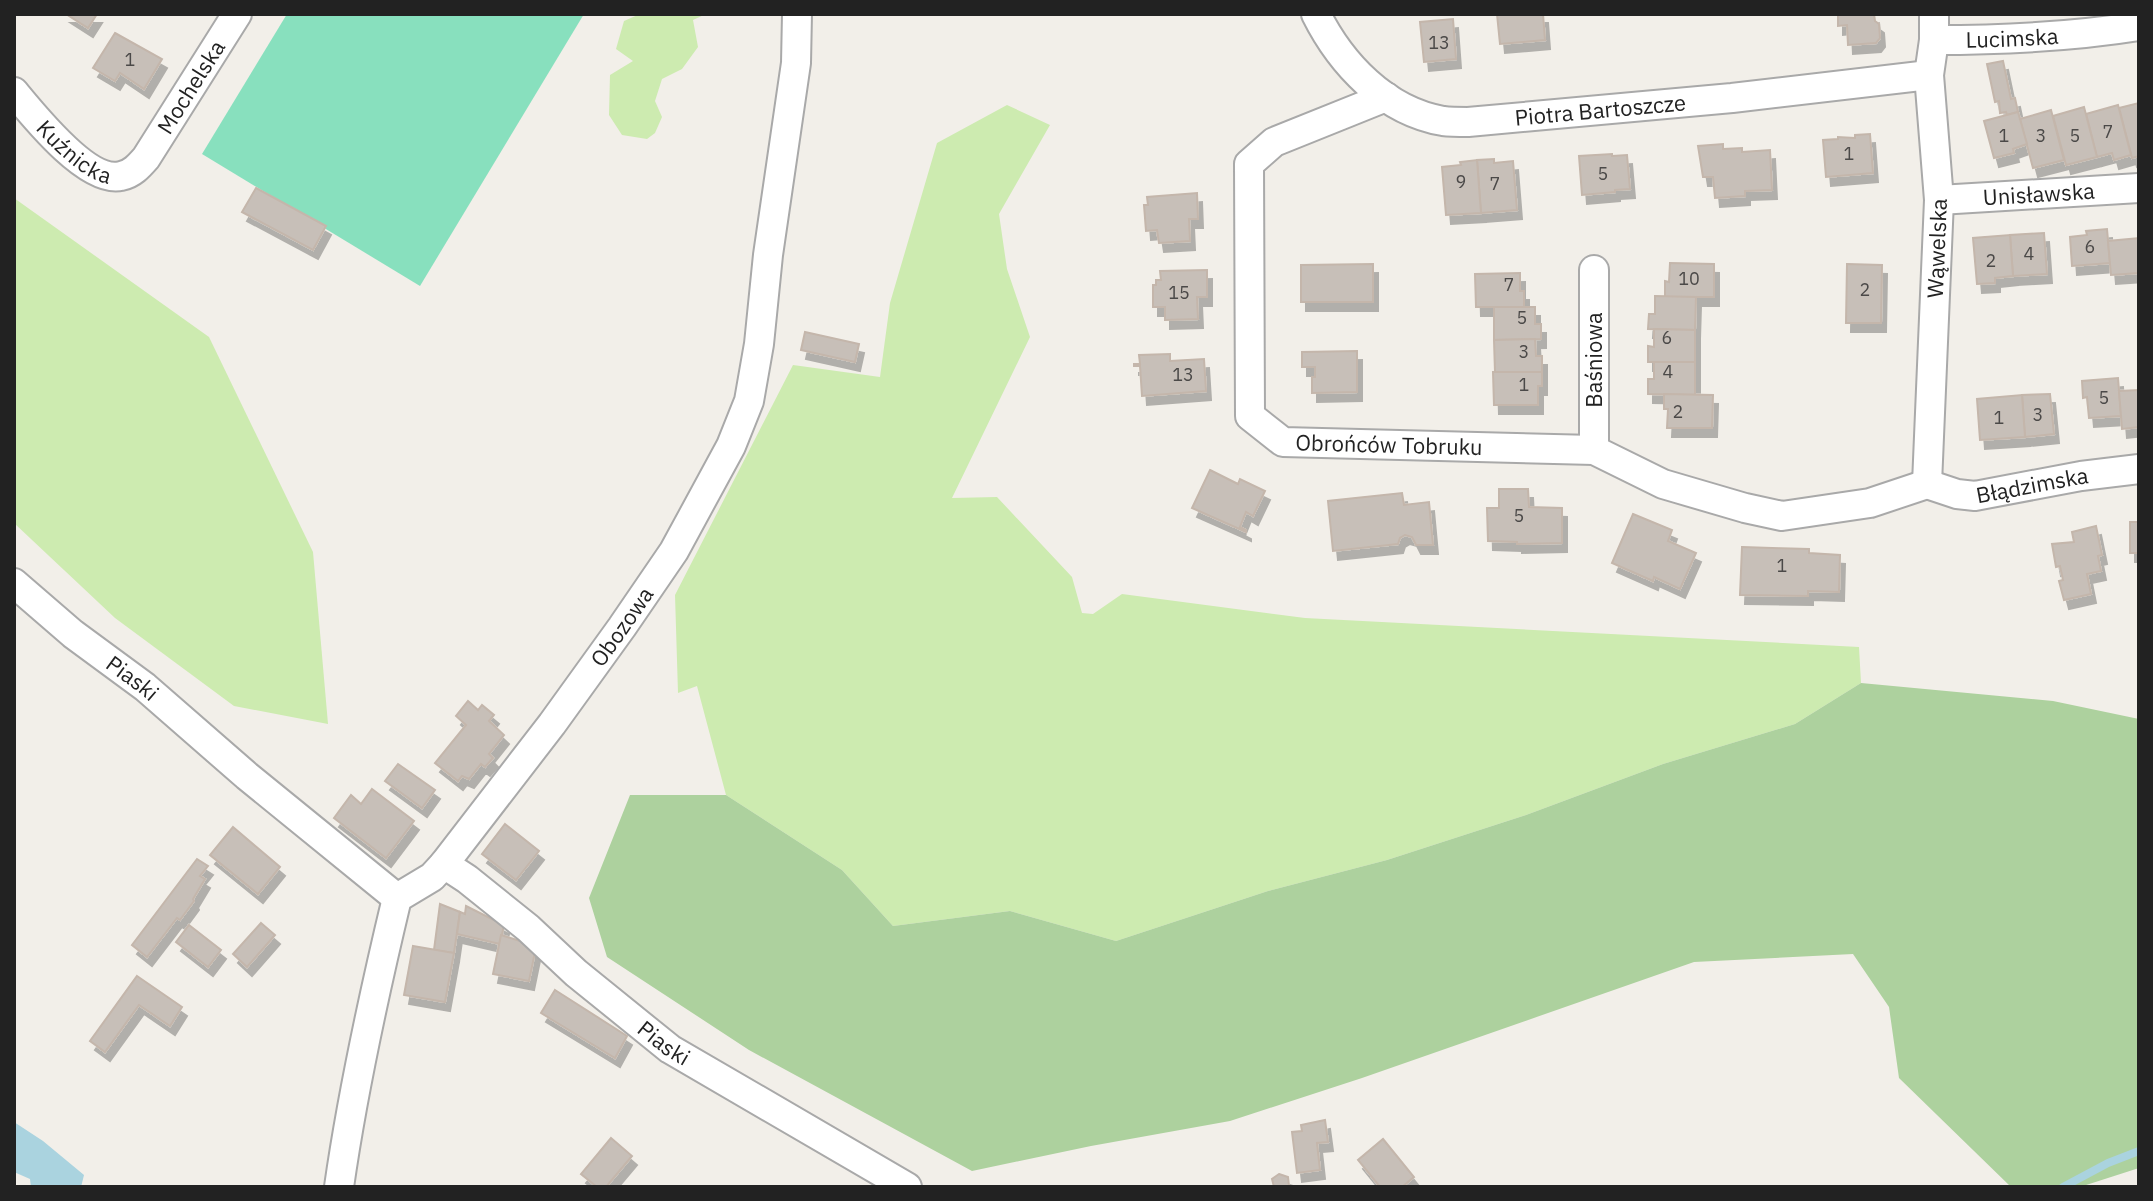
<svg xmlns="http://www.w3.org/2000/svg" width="2153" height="1201" font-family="'IBM Plex Sans',sans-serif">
<defs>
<filter id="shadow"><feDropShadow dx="5" dy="9" stdDeviation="0" flood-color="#0004"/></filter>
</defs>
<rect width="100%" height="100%" fill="#f2efe9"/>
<!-- grass -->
<g fill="#cdebb0">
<polygon points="640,14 706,14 693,20 698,47 682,69 662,79 655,101 662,117 655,133 647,139 622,135 609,115 610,75 633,61 616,49 624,21"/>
<polygon points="1007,105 1050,125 999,214 1007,269 1030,337 952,498 997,497 1072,577 1082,613 1093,614 1122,594 1305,618 1859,647 1861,683 1795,724 1663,764 1526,815 1387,860 1268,891 1116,941 1010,911 893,926 842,870 726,795 697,686 678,693 675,595 793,365 880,377 890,303 937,143"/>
<polygon points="14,198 209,337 313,552 328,724 234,706 115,618 14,523"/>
</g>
<!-- forest -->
<polygon fill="#add19e" points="1861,683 2053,701 2139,719 2139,1168 2080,1187 2011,1187 1899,1078 1889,1007 1853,954 1694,962 1362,1078 1230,1121 1091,1146 972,1171 749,1050 607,957 589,898 630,795 726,795 842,870 893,926 1010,911 1116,941 1268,891 1387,860 1526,815 1663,764 1795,724"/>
<!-- pitch -->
<polygon fill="#88e0be" points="287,14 584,14 420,286 202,154"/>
<!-- water -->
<polygon fill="#aad3df" points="14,1122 43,1141 84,1175 81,1187 31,1187 30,1179 14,1172"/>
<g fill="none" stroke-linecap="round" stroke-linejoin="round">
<!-- stream -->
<polyline stroke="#aad3df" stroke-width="8" points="2063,1187 2108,1163 2139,1151"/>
</g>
<!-- building -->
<g fill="#c7bfb8" stroke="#c4b6ab" stroke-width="2" filter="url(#shadow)">
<polygon points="66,14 97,14 88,28"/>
<polygon points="1497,14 1543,14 1545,40 1500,44"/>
<polygon points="1838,14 1874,14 1875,21 1879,24 1880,38 1876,43 1848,45 1847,25 1838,26"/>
<polygon points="1453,19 1456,59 1424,62 1420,22"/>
<polygon points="115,33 162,59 144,89 120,73 115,81 93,68"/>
<polygon points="2003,61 2011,99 2015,98 2018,112 2007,115 2006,112 2000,113 1999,101 1995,102 1987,64"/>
<polygon points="2139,103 2139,156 2132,158 2119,108"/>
<polygon points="2118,105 2131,155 2114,160 2112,153 2097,157 2086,114"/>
<polygon points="2084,107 2097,157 2066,165 2053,116"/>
<polygon points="2051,110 2064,160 2033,168 2020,119"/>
<polygon points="2018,112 2027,144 2013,149 2014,153 1994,158 1984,121"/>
<polygon points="1870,134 1873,173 1826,177 1823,140 1838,139 1838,137 1855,138 1855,135"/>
<polygon points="1723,144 1723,149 1742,148 1742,152 1770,150 1772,190 1745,191 1745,196 1715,198 1713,177 1703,177 1698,146"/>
<polygon points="1612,154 1612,156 1627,155 1630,189 1615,190 1615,192 1582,195 1579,156"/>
<polygon points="1494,159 1494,163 1513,161 1517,210 1481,213 1477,160"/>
<polygon points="1477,160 1481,213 1446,215 1442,167 1461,165 1460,162"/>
<polygon points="256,188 326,226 313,250 242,212"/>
<polygon points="1197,193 1198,219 1189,219 1190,241 1159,243 1157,230 1146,231 1144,205 1148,205 1147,197"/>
<polygon points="2107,229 2110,263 2072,266 2070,237 2087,235 2086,231"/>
<polygon points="2044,233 2047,274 2013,276 2010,235"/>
<polygon points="2010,235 2013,276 1995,278 1995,283 1977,284 1973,238"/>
<polygon points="2139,238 2139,273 2111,275 2108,241"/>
<polygon points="1670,263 1714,264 1714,297 1665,297 1665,281 1669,282"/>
<polygon points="1373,264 1373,302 1301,302 1301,265"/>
<polygon points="1847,264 1882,265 1881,323 1846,323"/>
<polygon points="1207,270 1207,297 1197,297 1198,319 1165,320 1165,307 1153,307 1153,285 1156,285 1156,280 1161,280 1160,271"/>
<polygon points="1520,273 1520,291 1524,291 1524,307 1476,307 1475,274"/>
<polygon points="1655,296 1696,297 1695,330 1648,329 1649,314 1655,314"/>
<polygon points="1494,307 1535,307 1535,324 1541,324 1541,339 1494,340"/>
<polygon points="1654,329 1695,330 1695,362 1648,362 1648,346 1654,347"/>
<polygon points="805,332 859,344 855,362 801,350"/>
<polygon points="1535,339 1536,356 1542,356 1542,372 1495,372 1494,340"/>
<polygon points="1357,351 1357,392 1312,393 1312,377 1315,377 1315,367 1302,367 1302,352"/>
<polygon points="1170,354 1170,361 1204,359 1206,391 1142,396 1140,366 1134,366 1134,364 1140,364 1139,355"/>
<polygon points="1654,362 1695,362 1695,395 1648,394 1648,379 1654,379"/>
<polygon points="1493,372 1542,372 1542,386 1538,386 1538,405 1494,405"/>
<polygon points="2118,378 2121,416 2089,418 2087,397 2083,398 2082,381"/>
<polygon points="2139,390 2139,427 2122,429 2119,391"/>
<polygon points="1664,394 1713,395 1712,428 1667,428 1668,409 1664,409"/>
<polygon points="2050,394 2054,434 2025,437 2022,395"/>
<polygon points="2022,395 2025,437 1980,440 1977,399"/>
<polygon points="1210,470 1238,484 1240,479 1265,491 1253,516 1246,512 1240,527 1246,530 1246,532 1192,508"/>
<polygon points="1499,489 1528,489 1529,507 1562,508 1562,543 1517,544 1517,542 1488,541 1487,508 1499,508"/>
<polygon points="1402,493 1404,505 1429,502 1433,545 1416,545 1412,537 1405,535 1400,538 1398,544 1333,551 1328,501"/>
<polygon points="1633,514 1672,530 1668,541 1696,553 1680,589 1654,577 1653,581 1612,563"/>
<rect x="2130" y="522" width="9" height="31"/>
<polygon points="2096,526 2102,555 2098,556 2101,571 2087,574 2091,594 2064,600 2059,581 2063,580 2060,566 2056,567 2052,544 2074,542 2072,532"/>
<polygon points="1742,547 1809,549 1809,553 1840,555 1839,592 1808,591 1808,596 1740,595"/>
<polygon points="468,701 478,710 482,705 494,715 489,721 504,735 489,754 493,758 485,767 481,764 469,779 462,776 458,781 435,763 466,725 456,716"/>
<polygon points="398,764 435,790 422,808 385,781"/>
<polygon points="372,789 414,821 386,858 334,818 351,795 361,804"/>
<polygon points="505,824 539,851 516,880 482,854"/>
<polygon points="233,827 280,867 258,894 210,855"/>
<polygon points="197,859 208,866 200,876 205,879 193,899 194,901 180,920 177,918 147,957 132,945"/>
<polygon points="440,904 460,912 454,953 434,950"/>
<polygon points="466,906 504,925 500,944 457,934 460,912 465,914"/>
<polygon points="261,923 275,935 247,967 233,954"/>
<polygon points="189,925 221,950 208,967 176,942"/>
<polygon points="501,935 520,941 535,952 529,981 493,974"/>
<polygon points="413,946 454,953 445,1002 404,995"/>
<polygon points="137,976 182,1007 170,1026 139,1005 105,1052 90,1041"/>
<polygon points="555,990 627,1036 615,1058 541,1013"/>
<polygon points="1325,1120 1328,1142 1317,1143 1320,1170 1297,1173 1292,1132 1302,1131 1301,1125"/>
<polygon points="611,1138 632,1156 606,1187 597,1187 581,1174"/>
<polygon points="1383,1139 1414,1177 1402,1187 1380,1187 1358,1160"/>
<polygon points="1279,1174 1288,1177 1289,1186 1274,1187 1272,1179"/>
</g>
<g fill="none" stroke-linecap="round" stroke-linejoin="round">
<!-- minor casing -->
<g stroke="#a9a9a9" stroke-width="32">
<g id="minor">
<path id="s1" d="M1316,14C1341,64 1385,111 1443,121C1451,122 1460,122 1468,122L1732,98L1929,75"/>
<path id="s2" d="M1934,40C2003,40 2071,37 2139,26"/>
<path id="s3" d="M14,92C33,115 88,184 121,176C132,174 139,166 146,158L237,14"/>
<path id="s4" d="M1386,97L1274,142L1249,164L1250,416L1283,442L1594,450L1663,484L1745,508L1782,516L1870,503L1927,484"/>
<path id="s5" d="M1939,200L2139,188"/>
<polyline points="1594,270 1594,450"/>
<path id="s6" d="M1927,484L1939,200L1929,75L1934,40V14"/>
<path id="s7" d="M1927,484L1957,494L1975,496L2081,476L2139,469"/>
<path id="s8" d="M14,583L73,634L145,687L247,776L397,898"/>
<path id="s9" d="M444,864L467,879L528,928L576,973L670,1049L907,1187"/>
<path id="s10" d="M339,1187C353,1089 374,994 397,898L432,877L444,864L552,724L622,627L674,551L731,446L749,401L759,344L768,255L796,63L797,14"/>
</g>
</g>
<!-- minor -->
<use href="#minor" stroke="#fff" stroke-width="28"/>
</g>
<g text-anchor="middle" stroke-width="7" stroke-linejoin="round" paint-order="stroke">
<!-- number labels -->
<g font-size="18" fill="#4b4948">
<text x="1439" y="49">13</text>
<text x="130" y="66">1</text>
<text x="2108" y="138">7</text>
<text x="2004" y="142">1</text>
<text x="2041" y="142">3</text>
<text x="2075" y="142">5</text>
<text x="1849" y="160">1</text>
<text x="1603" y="180">5</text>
<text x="1461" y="188">9</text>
<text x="1495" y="190">7</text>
<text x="2090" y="253">6</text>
<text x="2029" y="260">4</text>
<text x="1991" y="267">2</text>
<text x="1689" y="285">10</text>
<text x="1509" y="291">7</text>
<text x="1865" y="296">2</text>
<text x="1179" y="299">15</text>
<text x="1522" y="324">5</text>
<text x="1667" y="344">6</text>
<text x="1524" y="358">3</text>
<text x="1668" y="378">4</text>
<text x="1183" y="381">13</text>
<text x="1524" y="391">1</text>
<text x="2104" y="404">5</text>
<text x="1678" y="418">2</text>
<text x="2038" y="421">3</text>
<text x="1999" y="424">1</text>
<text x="1519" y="522">5</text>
<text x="1782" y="572">1</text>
</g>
<!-- street labels -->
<g font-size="22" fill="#222" stroke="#fff">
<text dy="8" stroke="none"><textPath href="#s2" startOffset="78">Lucimska</textPath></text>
<text dy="8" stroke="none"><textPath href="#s3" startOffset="256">Mochelska</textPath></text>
<text dy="8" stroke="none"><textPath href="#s1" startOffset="330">Piotra Bartoszcze</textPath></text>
<text dy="8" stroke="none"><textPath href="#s3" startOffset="86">Kuźnicka</textPath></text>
<text dy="8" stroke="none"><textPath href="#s5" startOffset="100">Unisławska</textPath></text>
<text dy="8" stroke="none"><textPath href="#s6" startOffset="236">Wąwelska</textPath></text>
<text transform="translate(1594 360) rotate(-90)" y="8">Baśniowa</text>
<text dy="8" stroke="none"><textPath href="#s4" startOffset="554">Obrońców Tobruku</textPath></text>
<text dy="8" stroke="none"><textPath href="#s7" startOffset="108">Błądzimska</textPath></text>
<text dy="8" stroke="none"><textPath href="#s10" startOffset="650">Obozowa</textPath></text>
<text dy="8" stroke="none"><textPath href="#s8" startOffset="152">Piaski</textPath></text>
<text dy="8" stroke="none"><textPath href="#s9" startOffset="284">Piaski</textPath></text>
</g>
</g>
<!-- border -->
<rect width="2153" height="1201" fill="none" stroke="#222222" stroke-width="32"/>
</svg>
